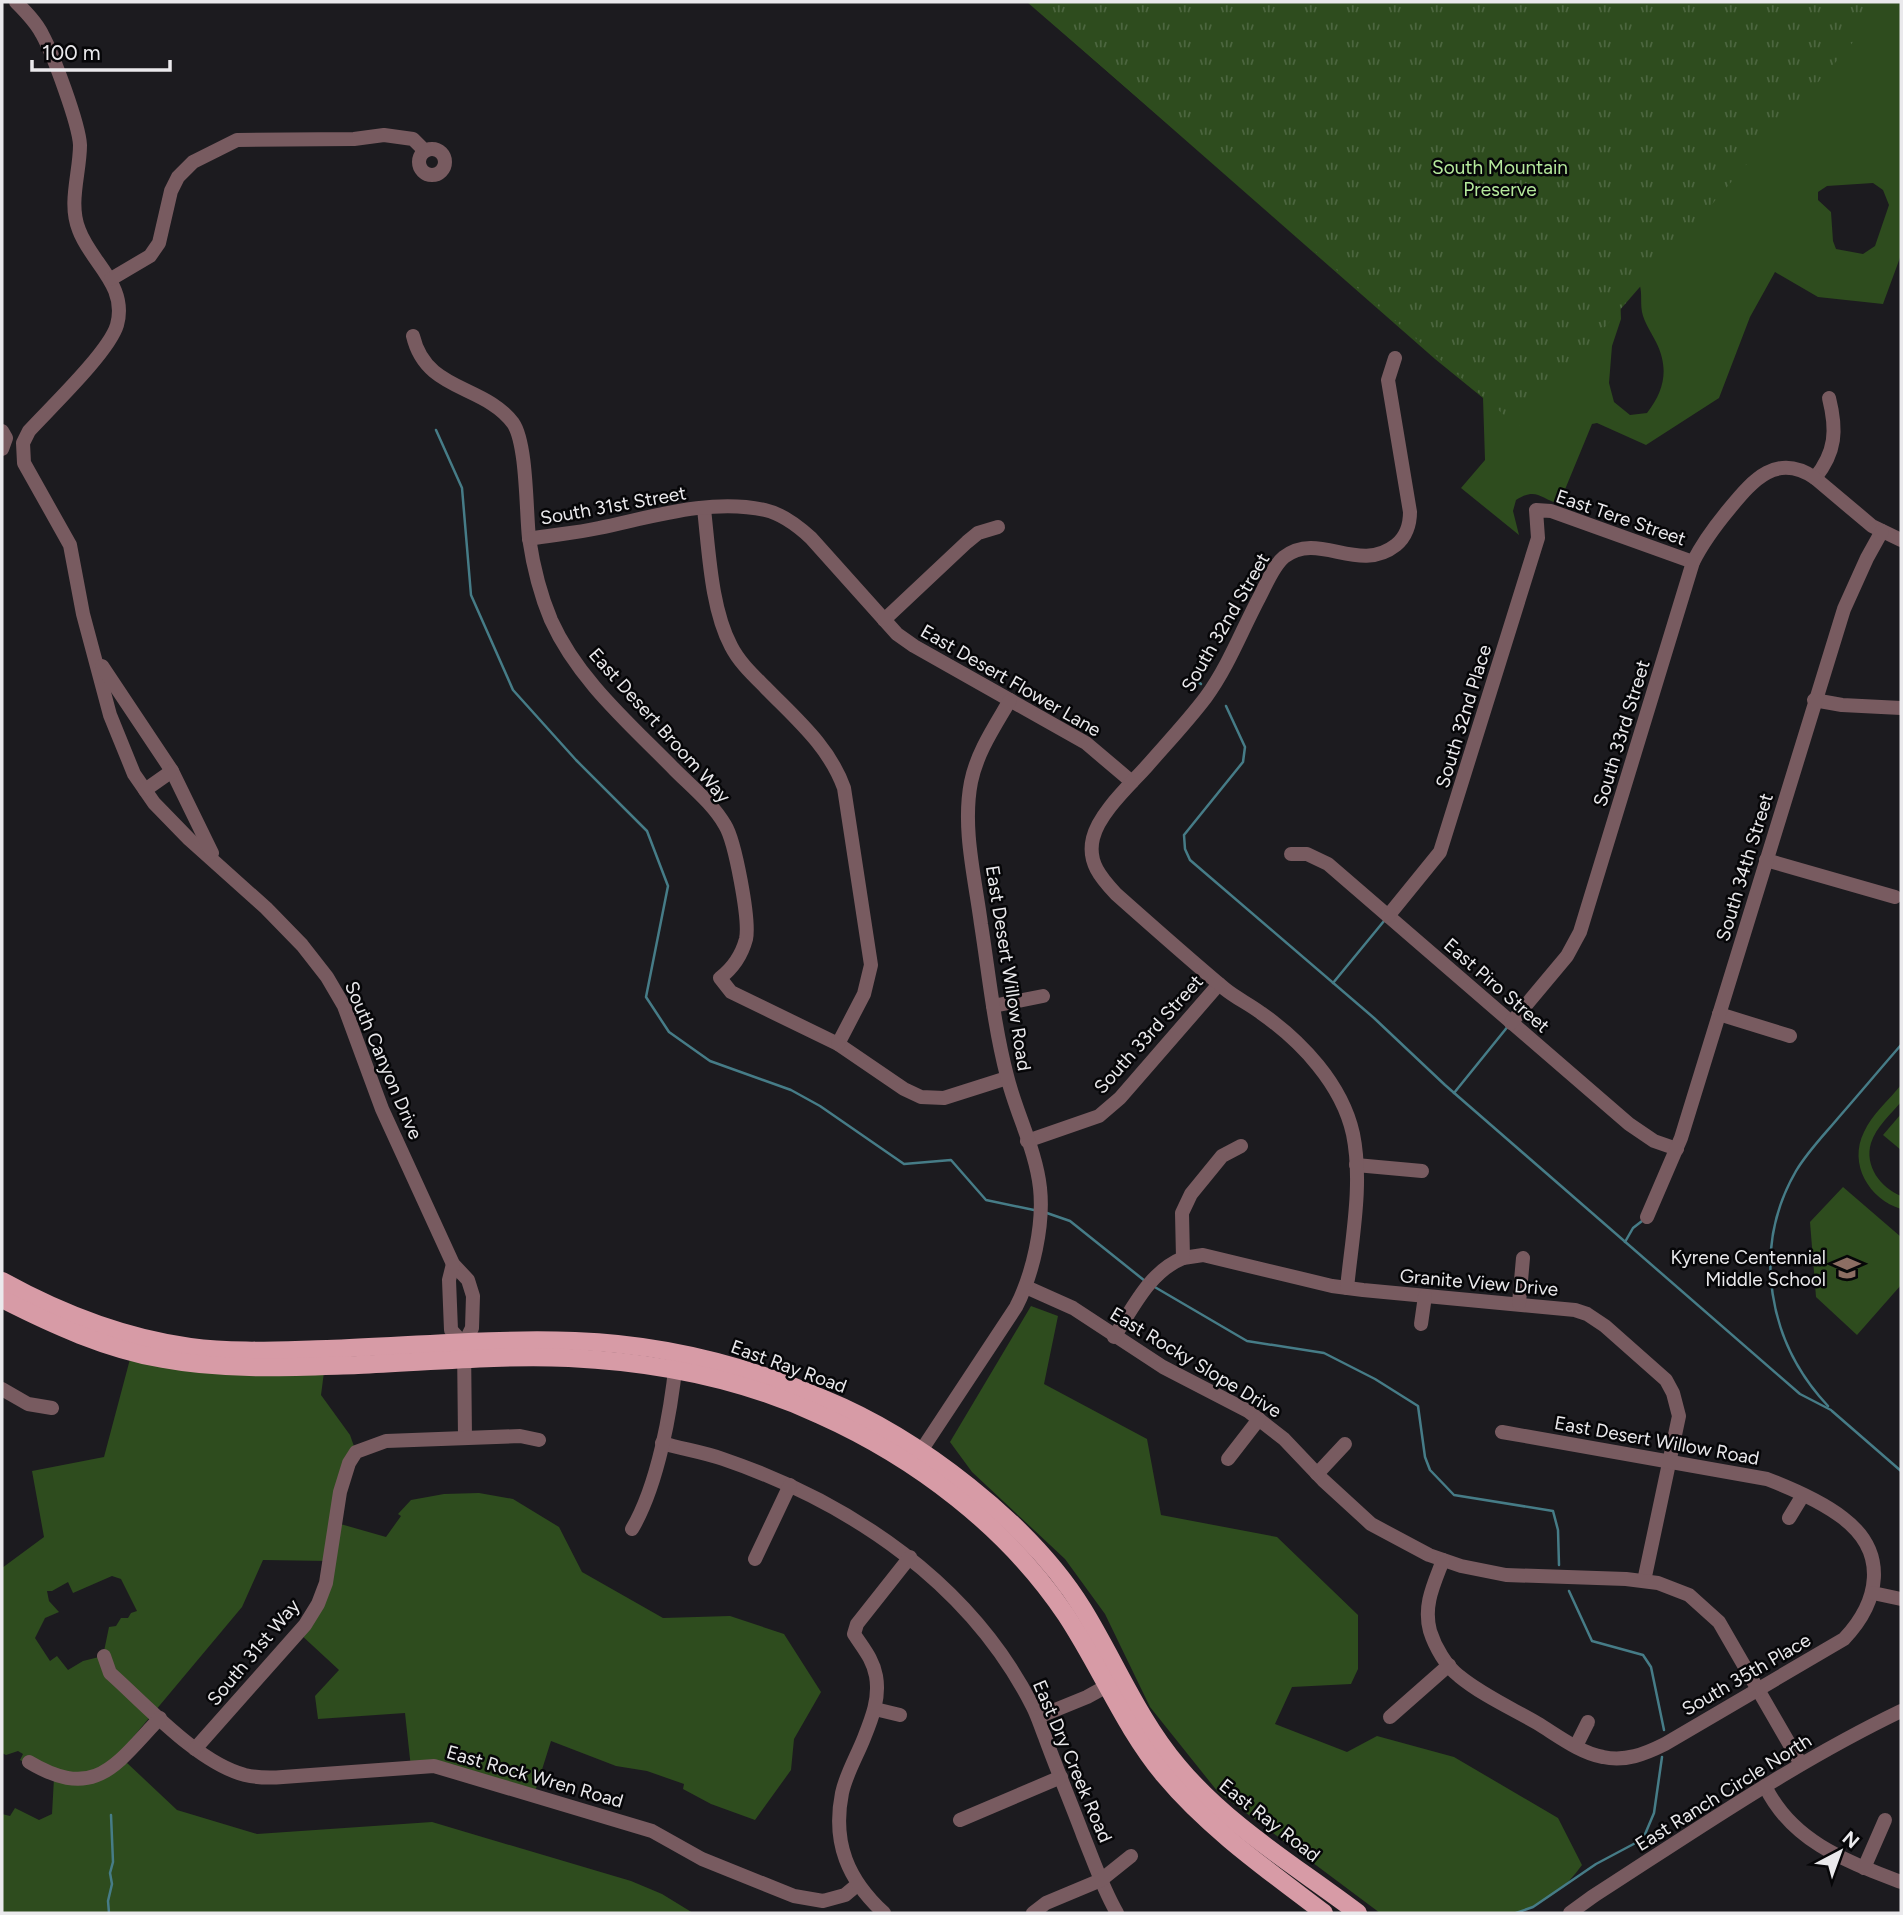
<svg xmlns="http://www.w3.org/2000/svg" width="1903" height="1915" font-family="Figtree,sans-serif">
<defs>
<pattern id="park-tufts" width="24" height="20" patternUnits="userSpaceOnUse" patternTransform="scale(1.75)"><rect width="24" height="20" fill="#2e4c1e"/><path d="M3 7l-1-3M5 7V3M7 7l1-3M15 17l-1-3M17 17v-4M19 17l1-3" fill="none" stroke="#4c663f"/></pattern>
</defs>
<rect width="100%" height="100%" fill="#1c1b1f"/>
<!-- grass -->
<g fill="#2e4c1e" fill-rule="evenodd">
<path d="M1028,2H1901V255L1883,304L1818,297L1775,272L1750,317L1719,398L1646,445L1597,423L1592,424L1559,504C1540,498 1536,487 1516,500L1513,511L1519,535L1461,488L1485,460L1483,398L1435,359ZM1873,183L1883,190L1889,205L1875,246L1863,254L1836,249L1833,241L1831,212L1818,200V192L1827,186ZM1638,280C1643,291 1640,300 1642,312C1644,322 1651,332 1656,342C1669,368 1665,390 1647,413L1630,415L1614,402L1609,383L1612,346L1621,319L1620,291Z"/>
<path d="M1901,1085V1102C1891,1114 1876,1127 1871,1143C1864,1166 1881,1188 1901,1196V1209C1869,1199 1848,1164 1864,1132C1872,1114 1889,1100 1901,1085Z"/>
<polygon points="1901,1114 1901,1150 1883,1135"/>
<polygon points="1843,1187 1901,1237 1901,1285 1857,1335 1816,1297 1810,1222"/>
<path d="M1031,1306L1058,1316L1044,1384L1147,1439L1161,1515L1277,1537L1358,1615V1669L1351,1684L1292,1687L1275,1724L1347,1752L1377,1736L1454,1757L1558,1818L1582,1865C1565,1889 1544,1904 1516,1913H1380L1218,1792L1150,1707L1105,1614L1065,1559L972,1472L950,1442Z"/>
<path d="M134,1344L324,1372L321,1395L350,1435L356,1452L337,1523L386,1537L401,1516L398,1514L411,1500L444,1494L479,1493L513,1499L559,1527L582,1572L663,1618L730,1616L784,1634L821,1692L794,1739L791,1770L755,1820L711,1804L683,1789L684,1784L647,1771L616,1766L551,1741L534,1795L411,1768L405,1713L318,1719L315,1696L339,1670L299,1633L330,1561L263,1560L242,1607L119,1754L126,1762L177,1810L257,1834L432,1822L631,1881L662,1894L693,1913H2V1814L10,1816L15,1808L39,1820L52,1814L54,1778L20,1760L23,1754L18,1751L6,1755L2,1753V1568L44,1537L32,1471L104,1457ZM112,1576L121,1579L137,1611L131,1613L128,1618H121L116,1626L109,1627L103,1656L83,1661L68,1670L57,1656L50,1661L35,1638L45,1618L59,1612L49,1601L47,1591H52L68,1582L73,1593Z"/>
</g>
<!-- park -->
<polygon fill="url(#park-tufts)" points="1027,2 1888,2 1518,427"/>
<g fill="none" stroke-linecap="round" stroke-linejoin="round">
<!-- stream -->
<g stroke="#467c87" stroke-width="2.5">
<polyline points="436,430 462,488 471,595 513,690 576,760 647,831 668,886 646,997 669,1032 710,1061 791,1090 820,1106 904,1164 951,1160 986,1200 1034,1210"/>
<polyline points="1195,679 1201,684"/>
<polyline points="1226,706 1245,747 1243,762 1184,835 1185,849 1190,860 1374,1018 1445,1085 1800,1394 1831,1410"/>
<polyline points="1333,983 1384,921"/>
<polyline points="1454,1093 1509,1025"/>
<polyline points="1044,1212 1070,1221 1145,1281"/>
<polyline points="1625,1242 1633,1228 1642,1221"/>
<polyline points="1153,1286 1247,1341 1324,1353 1375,1379 1418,1406 1425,1457 1430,1470 1454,1495 1553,1511 1558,1530 1559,1565"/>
<path d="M1828,1406C1768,1342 1751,1249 1796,1171C1808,1151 1824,1135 1839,1117C1860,1093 1880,1069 1901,1045"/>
<polyline points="1832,1411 1901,1471"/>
<polyline points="1569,1591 1592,1641 1643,1655 1651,1667 1664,1730"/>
<polyline points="109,1913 108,1901 112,1884 110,1873 113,1862 111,1815"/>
<polyline points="1516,1913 1533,1907 1596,1864 1643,1839 1654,1813 1662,1757"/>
</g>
<!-- minor -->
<g stroke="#785b60" stroke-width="14">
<path d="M16,2C26,12 36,22 42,34C53,54 79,124 80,145C80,173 68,203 79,230C91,263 128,285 117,325C109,352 50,408 29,431L23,443L24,463L70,545L83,614L110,715L134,774L154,803L189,839L266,908L302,945L327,977L344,1006L382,1109L453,1264L468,1280L473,1296L472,1328L464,1344L465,1438"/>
<circle cx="432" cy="162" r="13"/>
<polyline points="111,279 150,256 159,243 171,191 178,177 193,162 237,140 354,139 384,135 413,139 425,151"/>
<path d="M413,336C426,392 484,384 513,423C527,443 526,511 529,538C533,565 540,594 551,620C578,680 630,724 675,770C692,787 713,804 725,825C735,841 750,920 746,939C742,954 733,968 720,978L731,992L838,1044L904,1089L921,1097L944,1098L1007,1078"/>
<polyline points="2,431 6,438 2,449"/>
<path d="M1815,478C1836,452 1837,430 1829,398"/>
<path d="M704,509C709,552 711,608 731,646C739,662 753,675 765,687C795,718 829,746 844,788L871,965L864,994L838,1044"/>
<path d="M529,539C552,535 576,533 599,528C652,517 711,498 765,510C783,514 798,526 811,538L897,634L914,646L1086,743L1132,782"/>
<polyline points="884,620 967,542 978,533 998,527"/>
<polyline points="102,666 172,771 212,853"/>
<polyline points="1814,700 1842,705 1901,708"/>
<polyline points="145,790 172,771"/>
<polyline points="1291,854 1307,854 1328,864 1629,1124 1654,1141 1677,1149"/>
<polyline points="1766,860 1895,897"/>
<polyline points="1388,916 1440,852 1538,538 1536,510 1551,511 1693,562"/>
<polyline points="993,1006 1043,996"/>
<polyline points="1719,1014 1790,1036"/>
<path d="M1511,1023L1567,956L1580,932L1693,562C1703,542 1715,526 1730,508C1753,480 1777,452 1815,478L1872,526L1901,540"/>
<polyline points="1027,1141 1099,1116 1120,1098 1219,984"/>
<polyline points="1356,1165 1422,1171"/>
<polyline points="1647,1217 1681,1138 1844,609 1867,558 1882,531"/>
<polyline points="1183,1258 1203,1255 1332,1286 1363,1290 1575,1310 1587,1314 1605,1326 1666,1380 1673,1393 1679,1416 1644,1581"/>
<polyline points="453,1264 449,1280 451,1330 464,1344"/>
<polyline points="1026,1287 1073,1308 1163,1367 1248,1411 1284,1439 1323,1480 1371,1524 1429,1555 1461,1566 1506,1575 1626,1579 1658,1583 1689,1595 1719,1622 1801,1764"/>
<path d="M1347,1288C1352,1238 1363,1183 1353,1134C1342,1084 1301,1041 1261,1013C1249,1004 1236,998 1225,989C1188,958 1152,926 1116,894C1101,878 1087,862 1093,838C1099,813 1130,785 1147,766C1167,743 1188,721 1206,697C1228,667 1242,630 1259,598C1266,585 1273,566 1284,557C1319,530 1358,575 1396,545C1406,537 1410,524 1410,512L1388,380L1395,358"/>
<polyline points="1519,1303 1523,1258"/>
<polyline points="1421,1324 1425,1296"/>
<path d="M1114,1337C1133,1308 1149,1272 1183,1258L1182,1213L1191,1194L1222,1156L1241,1146"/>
<polyline points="2,1389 28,1404 52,1408"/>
<path d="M662,1443C682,1449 703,1452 723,1459C852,1503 971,1584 1033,1707C1038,1717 1041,1727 1045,1737C1057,1770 1071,1803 1083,1835C1094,1862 1103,1889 1117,1913"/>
<polyline points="1228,1459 1259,1419"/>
<path d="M915,1460L1016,1307C1033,1274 1044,1225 1040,1188C1036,1150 1016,1113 1007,1076C994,1026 989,975 981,924C975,878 962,828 971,782C977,752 995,726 1010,700"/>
<polyline points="1317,1474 1345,1444"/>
<polyline points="1789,1518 1803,1495"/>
<path d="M632,1529C658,1485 671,1411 676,1361"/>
<polyline points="755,1559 790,1485"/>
<path d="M1443,1560C1434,1584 1423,1605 1430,1631C1435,1647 1446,1666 1459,1676C1482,1695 1511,1708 1537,1723C1557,1735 1580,1753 1603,1757C1625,1762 1645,1754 1665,1744L1844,1639C1879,1602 1889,1553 1843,1518C1821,1501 1793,1489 1767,1479L1502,1432"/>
<polyline points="1873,1593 1901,1599"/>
<path d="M104,1656L110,1673C146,1705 198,1763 245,1775C258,1778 270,1778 283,1777L434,1766L652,1831L702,1859L794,1896L823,1901L845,1895L857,1885"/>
<polyline points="875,1709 900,1715"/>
<polyline points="1038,1717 1087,1697 1116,1681"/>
<polyline points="1390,1717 1449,1665"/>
<polyline points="1576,1746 1588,1722"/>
<polyline points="195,1749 305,1625 318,1604 326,1583 340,1492 349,1463 356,1452 386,1441 520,1436 539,1440"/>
<path d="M29,1762C96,1802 116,1764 160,1718"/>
<path d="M1765,1786C1792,1842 1846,1861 1901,1882"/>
<polyline points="960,1820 1061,1777"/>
<polyline points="1864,1868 1885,1820"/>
<path d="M884,1913C848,1880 832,1843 842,1793C846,1774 857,1756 864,1738C872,1718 880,1698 876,1676C873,1659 863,1648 854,1634L857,1624L910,1557"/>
<polyline points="1033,1913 1046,1903 1101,1880 1131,1856"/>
<path d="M1570,1913L1592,1897C1693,1832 1793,1763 1901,1711"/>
</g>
<!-- major -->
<g stroke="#d79ba6" stroke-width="18">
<path d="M2,1281C60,1313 124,1338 190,1347C235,1353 282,1350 327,1349C409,1346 493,1338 575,1341C662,1344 745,1365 824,1399C917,1437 1030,1523 1083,1609C1115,1661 1138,1719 1178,1766C1228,1826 1296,1866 1358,1913"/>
<path d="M2,1299C53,1325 106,1349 163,1359C227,1371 293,1367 358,1365C428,1362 499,1355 569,1358C655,1362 742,1379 820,1415C916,1458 1007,1527 1066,1615C1101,1668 1124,1727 1164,1775C1209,1829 1269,1871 1324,1913"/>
</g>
</g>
<!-- icons -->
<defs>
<g id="school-bare" transform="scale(2.1)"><path d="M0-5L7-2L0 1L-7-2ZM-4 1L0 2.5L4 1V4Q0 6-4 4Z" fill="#8d6e63" stroke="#060608" stroke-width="2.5" paint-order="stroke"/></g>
</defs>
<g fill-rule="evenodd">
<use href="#school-bare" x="1847" y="1268"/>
</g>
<g text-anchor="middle" stroke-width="5" stroke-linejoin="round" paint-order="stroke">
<!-- park labels -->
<g font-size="19" fill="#b5e99c" stroke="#060608">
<text x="1500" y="174">South Mountain<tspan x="1500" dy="22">Preserve</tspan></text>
</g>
<!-- street labels -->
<g font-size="19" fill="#eae9ec" stroke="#060608">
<text transform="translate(613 505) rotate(-10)" y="7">South 31st Street</text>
<text transform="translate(1621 517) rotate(19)" y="7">East Tere Street</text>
<text transform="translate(1225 622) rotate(-60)" y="7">South 32nd Street</text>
<text transform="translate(1011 680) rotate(30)" y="7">East Desert Flower Lane</text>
<text transform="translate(1463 716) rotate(-73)" y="7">South 32nd Place</text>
<text transform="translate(660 725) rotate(48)" y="7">East Desert Broom Way</text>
<text transform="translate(1621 733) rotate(-73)" y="7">South 33rd Street</text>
<text transform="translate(1744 867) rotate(-73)" y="7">South 34th Street</text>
<text transform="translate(1009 968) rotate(81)" y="7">East Desert Willow Road</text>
<text transform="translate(1497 985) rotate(41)" y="7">East Piro Street</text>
<text transform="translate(1148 1034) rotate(-48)" y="7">South 33rd Street</text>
<text transform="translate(384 1060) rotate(67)" y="7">South Canyon Drive</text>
<text transform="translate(1479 1282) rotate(5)" y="7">Granite View Drive</text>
<text transform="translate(1196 1362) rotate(31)" y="7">East Rocky Slope Drive</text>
<text transform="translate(789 1366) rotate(20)" y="7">East Ray Road</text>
<text transform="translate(1657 1440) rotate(10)" y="7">East Desert Willow Road</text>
<text transform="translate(253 1652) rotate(-50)" y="7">South 31st Way</text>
<text transform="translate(1746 1674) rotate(-30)" y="7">South 35th Place</text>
<text transform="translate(1073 1761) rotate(67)" y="7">East Dry Creek Road</text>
<text transform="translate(535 1776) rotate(16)" y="7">East Rock Wren Road</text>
<text transform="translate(1723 1792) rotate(-32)" y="7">East Ranch Circle North</text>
<text transform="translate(1270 1820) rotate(38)" y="7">East Ray Road</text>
</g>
<!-- poi labels -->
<g font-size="19" fill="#eae9ec" stroke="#060608" text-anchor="end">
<text x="1826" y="1264">Kyrene Centennial<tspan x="1826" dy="22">Middle School</tspan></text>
</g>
</g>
<!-- border -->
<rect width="1903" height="1915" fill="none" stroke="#eae9ec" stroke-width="7"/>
<!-- north arrow -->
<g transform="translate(1840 1852) rotate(41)" stroke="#060608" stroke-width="5" paint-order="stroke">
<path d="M0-5L12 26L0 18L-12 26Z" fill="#eae9ec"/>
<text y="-10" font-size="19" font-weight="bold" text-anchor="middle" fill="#eae9ec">N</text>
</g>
<!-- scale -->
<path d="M32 60v10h138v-10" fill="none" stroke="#eae9ec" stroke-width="3.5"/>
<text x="42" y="60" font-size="21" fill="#eae9ec" stroke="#060608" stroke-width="5" paint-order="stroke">100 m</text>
</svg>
